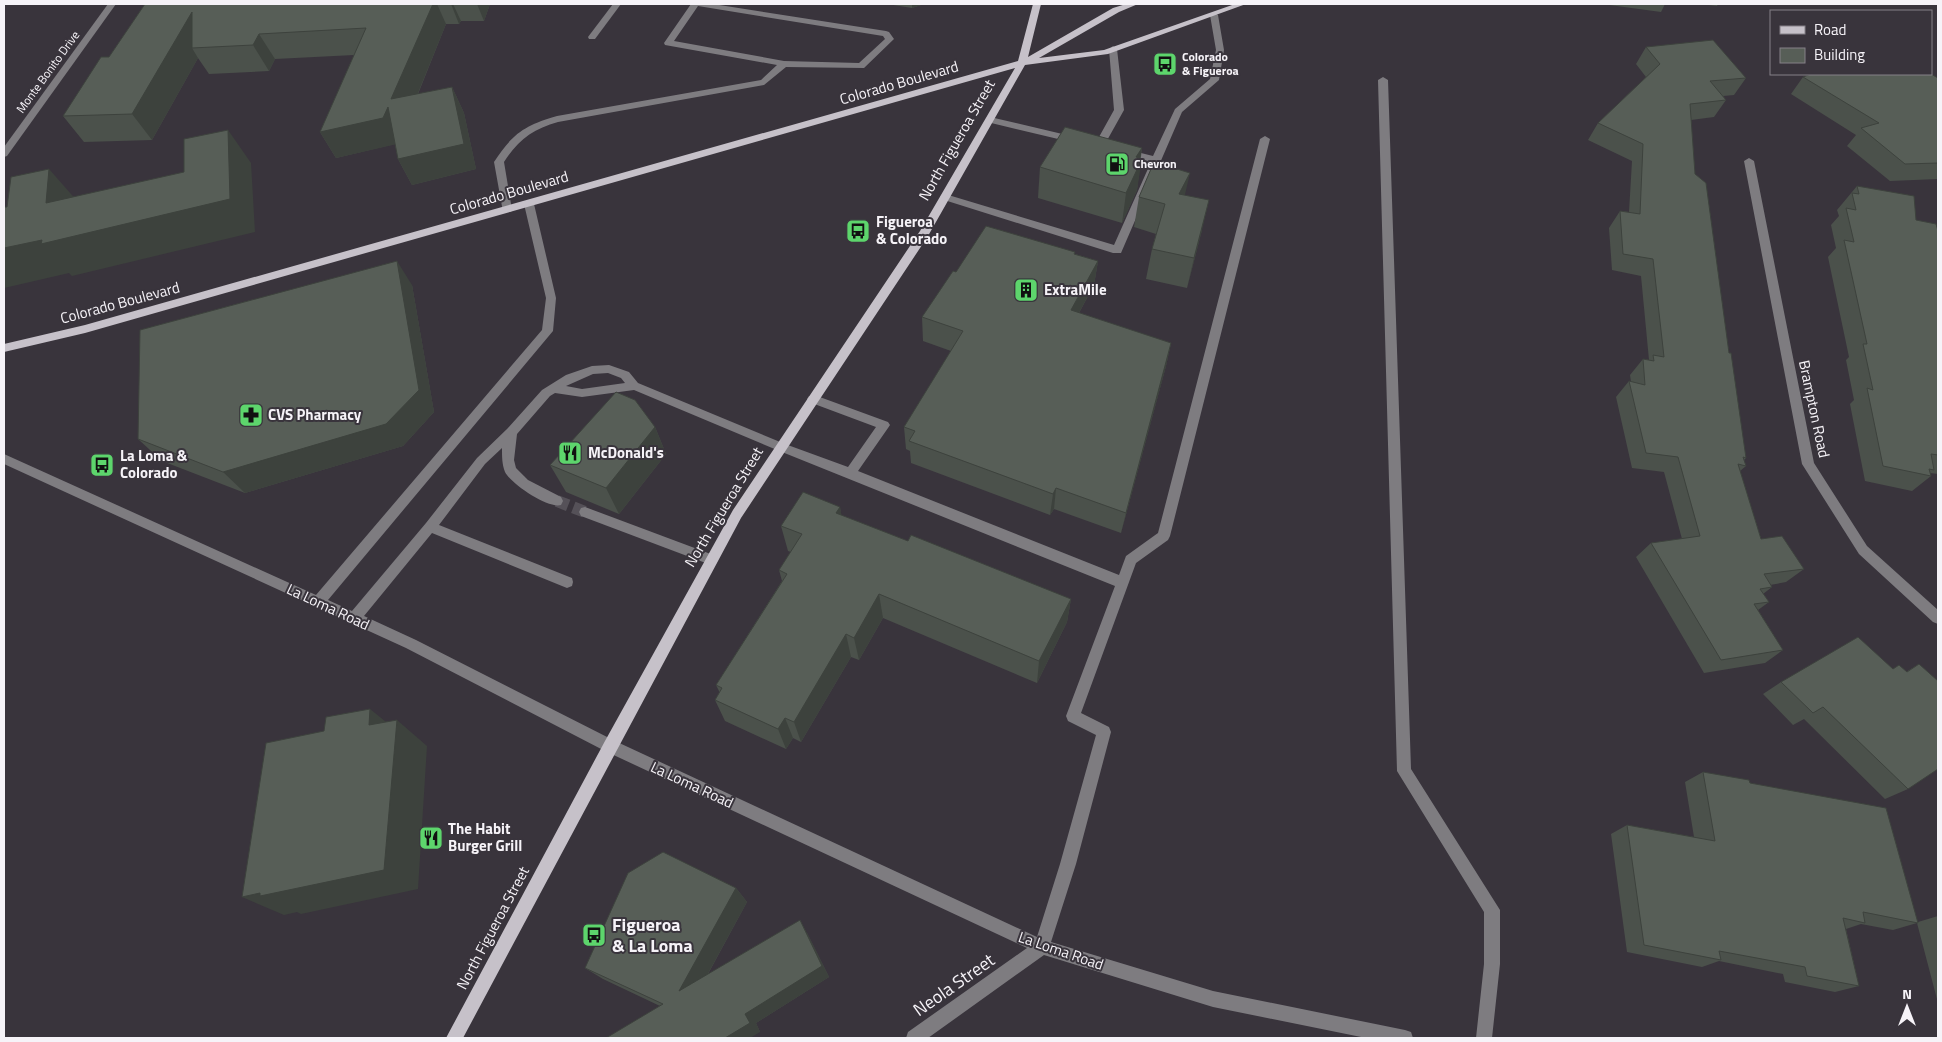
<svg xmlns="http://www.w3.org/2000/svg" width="1942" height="1042" font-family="'Titillium Web',sans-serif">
<rect width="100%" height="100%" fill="#39343c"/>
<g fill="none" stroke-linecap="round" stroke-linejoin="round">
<!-- minor-tunnel -->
<polyline stroke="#555158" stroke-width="12" stroke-dasharray="12 5.5" stroke-linecap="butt" points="557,501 585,512"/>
<!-- minor -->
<g fill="#7e7c80" fill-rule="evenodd">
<polygon points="108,4 116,4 7,156 4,157 4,147"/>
<polygon points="613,4 621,4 595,39 589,39 588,37"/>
<path d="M691,4H713L886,31L889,32L894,39L864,68L786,67L764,85L558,122C533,129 518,140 504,162L512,210L511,212H503L494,162C512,134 525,125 557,116L761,80L777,65L665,45L664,43ZM698,6L883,36L885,39L859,63L784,61L674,41Z"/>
<polygon points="1214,12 1218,15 1224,50 1219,80 1182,112 1121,253 1113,253 941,199 940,197 945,194 1114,245 1151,162 1122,154 1120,152 1125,149 1153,156 1175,109 1210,79 1216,50 1210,15"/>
<polygon points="1113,46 1117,49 1124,110 1105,144 1111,147 1106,150 1096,148 1094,146 1114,110 1109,49"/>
<polygon points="1383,77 1388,80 1411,769 1500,910 1500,964 1492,1038 1476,1038 1484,964 1484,912 1397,771 1378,80"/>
<polygon points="990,117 1075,137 1080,140 1075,143 987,122 987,118"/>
<path d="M1265,136L1270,139L1170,536L1168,540L1136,563L1081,713L1109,727L1111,732L1076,864L1051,942L1213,991L1405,1030L1411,1032L1413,1038H1366L1213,1007L1044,955L928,1038H906L908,1032L1027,948L605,751L406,648L4,464V454L316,595L542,330L546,298L524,204L529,201L534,204L556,298L553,331L328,600L352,611L426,523L477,458L507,429L542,390L566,375L592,366L609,365L629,372L638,383L785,444L848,467L876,427L809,402L807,399L809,396H817L888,422L890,425L888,428L858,471L1119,575L1126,556L1158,533L1260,139ZM608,373L621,378L625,383L582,389L566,386L593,374ZM634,390L777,450L1115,586L1066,716L1068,721L1096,735L1060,864L1037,937L615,741L416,640L364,616L432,533L562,586L567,588L572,586L573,582L572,578L439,525L485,464L502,448C502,457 502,464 505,472C511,484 548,509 561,505L563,501L561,497L528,480L516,468L514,460L517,434L550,396L555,393L582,397Z"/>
<polygon points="1749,158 1754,161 1814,463 1867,546 1938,610 1938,624 1933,622 1859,554 1802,464 1744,161"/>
<polygon points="585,507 716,556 717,560 716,564 711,565 581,516 579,512 581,508"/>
</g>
<!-- major -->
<polygon fill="#c6c1c9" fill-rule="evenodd" points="1033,4 1041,4 1028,57 1113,8 1126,4 1138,4 1119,12 1039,58 1104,50 1235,4 1246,4 1108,54 1025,65 928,236 741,518 463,1038 446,1038 605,741 733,510 920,231 1015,68 85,333 4,352 4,344 85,325 1018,61"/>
</g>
<!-- wall -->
<g fill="#4b514b">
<polygon points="145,4 490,4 484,21 461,21 459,24 446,24 418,94 452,87 464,113 476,169 412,185 398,159 395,144 336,158 320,132 354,55 275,59 269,71 209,74 198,58 152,140 84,142 63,116 109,57"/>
<polygon points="887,4 924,4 912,8"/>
<polygon points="1602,4 1665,4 1661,12"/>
<polygon points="1700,4 1718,4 1717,6"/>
<polygon points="1646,47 1746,78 1734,95 1723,96 1726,100 1714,117 1691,120 1695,174 1729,353 1746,458 1744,460 1746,466 1740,471 1761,539 1804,569 1786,582 1770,585 1772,587 1763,594 1769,602 1758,610 1783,650 1765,663 1704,673 1636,557 1651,543 1682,539 1664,472 1632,468 1616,397 1629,381 1631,382 1630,375 1643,359 1649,360 1641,276 1612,270 1609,228 1620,211 1629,212 1632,161 1588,140 1598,123 1646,77 1636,64"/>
<polygon points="1803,77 1938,78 1938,179 1890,181 1847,146 1856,135 1791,94"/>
<polygon points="1142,148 1137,190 1122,223 1038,198 1040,167"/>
<polygon points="1857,186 1916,220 1938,231 1938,474 1930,473 1931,476 1912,491 1865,481 1850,404 1854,400 1846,360 1849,357 1828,257 1836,248 1831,225 1839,216 1837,210"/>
<polygon points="1185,195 1202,230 1187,288 1146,279 1152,249 1156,234 1134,227 1139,197"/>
<polygon points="1075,252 1075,254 1098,261 1094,285 1079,313 1171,343 1166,366 1121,533 1054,509 1050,515 911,463 910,451 906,449 904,427 951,351 923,341 922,317 956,272"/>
<polygon points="412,285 434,412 403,446 245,493 162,461 138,439"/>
<polygon points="655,427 666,454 619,514 566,492 550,465"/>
<polygon points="840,507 841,515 908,541 1071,599 1067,622 1037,683 883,618 859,660 851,657 801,742 793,738 786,749 725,721 715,700 720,693 716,685 782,581 779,570 791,552 788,551 781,526"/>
<polygon points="1919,664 1908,789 1885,799 1804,719 1793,725 1763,694 1781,682 1893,669 1906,672"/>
<polygon points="1703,772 1750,783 1918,922 1938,916 1938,1003 1917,923 1893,930 1861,924 1846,929 1859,986 1835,992 1785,982 1783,974 1719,961 1702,967 1627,952 1611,834 1627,825 1694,837 1685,782"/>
<polygon points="736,888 747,902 708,974 807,933 829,977 756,1023 760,1032 660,1006 603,979 585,968"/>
</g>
<!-- shaded-wall -->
<g fill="#3d423d">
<polygon points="433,4 437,4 446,24 405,125 391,99"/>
<polygon points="451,4 453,4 461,21 459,24"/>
<polygon points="477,4 490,4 484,21"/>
<polygon points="912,4 924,4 912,8"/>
<polygon points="192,12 192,48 198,58 152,140 132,114"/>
<polygon points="259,34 275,59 269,71 253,45"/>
<polygon points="452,87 464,113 476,169 412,185 398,159"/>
<polygon points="388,107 397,144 336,158 320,132"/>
<polygon points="228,130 251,163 255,232 72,276 69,273 4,288 4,248 46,203 49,169 78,202 230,199"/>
<polygon points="1142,148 1139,165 1142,159 1137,190 1122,223 1126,193 1136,157"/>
<polygon points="1190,173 1183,203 1179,194"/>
<polygon points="1209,200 1202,230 1187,288 1194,258"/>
<polygon points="397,261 412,285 434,412 403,446 245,493 223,472"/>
<polygon points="1098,261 1094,285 1068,333 1071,310"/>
<polygon points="1171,343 1166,366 1121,533 1126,513"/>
<polygon points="655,427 666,454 619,514 606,488"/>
<polygon points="1056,488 1054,509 1050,515 1053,494"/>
<polygon points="840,507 845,533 836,513"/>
<polygon points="879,594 883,618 859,660 854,638"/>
<polygon points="1071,599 1067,622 1037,683 1039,661"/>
<polygon points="846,634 851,657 801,742 794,722"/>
<polygon points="370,709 396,730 397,720 427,746 418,889 301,914 297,912 284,915 242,897 369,725"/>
<polygon points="785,718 793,738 786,749 778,729"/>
<polygon points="736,888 747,902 693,1001 679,991"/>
<polygon points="800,920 807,933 829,977 756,1023 760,1032 750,1038 725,1038 745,1014"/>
</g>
<!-- building -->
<g fill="#575e57" stroke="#3d423d">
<polygon points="145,4 433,4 391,99 452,87 464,144 398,159 388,107 383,118 320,132 366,28 259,34 253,45 192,48 192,12 132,114 63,116 101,57 109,57"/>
<polygon points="1713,40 1746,78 1710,81 1726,100 1690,104 1695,174 1706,183 1729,353 1731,353 1746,458 1743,457 1746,466 1738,464 1761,539 1782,536 1804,569 1764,574 1772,587 1760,589 1769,602 1754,604 1783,650 1721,660 1651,543 1700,536 1678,457 1646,453 1629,381 1645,385 1643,359 1654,361 1653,355 1664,357 1653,259 1623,254 1620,211 1640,214 1643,144 1598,123 1660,64 1646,47"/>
<polygon points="1811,74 1931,74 1938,78 1938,163 1905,164 1861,128 1879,123 1803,77"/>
<polygon points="1065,127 1142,148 1136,157 1142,159 1126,193 1040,167"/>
<polygon points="228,130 230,199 41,244 42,240 4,248 4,207 7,207 11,177 49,169 46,203 184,172 184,139"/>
<polygon points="1154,162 1190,173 1179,194 1209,200 1194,258 1152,249 1165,204 1139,197"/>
<polygon points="1857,186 1914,196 1916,220 1936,224 1938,231 1938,455 1931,454 1934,470 1929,469 1931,476 1883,466 1867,388 1873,390 1863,344 1867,344 1844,240 1854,242 1846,208 1856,210 1852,193 1859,194"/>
<polygon points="986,226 1075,252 1074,254 1098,261 1071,310 1171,343 1126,513 1056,488 1053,494 909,441 915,431 904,427 963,331 922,317 953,271 956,272"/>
<polygon points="397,261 419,390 386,424 223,472 138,439 140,330"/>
<polygon points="616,392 635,400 655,427 606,488 550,465"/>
<polygon points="803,492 840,507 836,513 908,541 911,535 1071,599 1039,661 879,594 854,638 846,634 794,722 785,718 778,729 715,700 722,688 716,685 787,574 779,570 802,534 781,526"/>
<polygon points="1858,637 1893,669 1899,665 1907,672 1919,664 1938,681 1938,769 1908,789 1823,707 1813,713 1781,682"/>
<polygon points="370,709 369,725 397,720 384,870 260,896 260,893 242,897 266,743 324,731 326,717"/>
<polygon points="1703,772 1749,780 1750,783 1886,808 1918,923 1863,912 1865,923 1843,918 1859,986 1807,976 1805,967 1719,951 1721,960 1644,945 1627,825 1715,841"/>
<polygon points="663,852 736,888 679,991 800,920 822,966 745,1014 750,1023 725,1038 606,1038 663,1004 585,968 628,873"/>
</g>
<!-- icons -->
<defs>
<g id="bus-square" transform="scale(1.25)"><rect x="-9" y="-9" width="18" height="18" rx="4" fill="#5dd56c" stroke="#39343c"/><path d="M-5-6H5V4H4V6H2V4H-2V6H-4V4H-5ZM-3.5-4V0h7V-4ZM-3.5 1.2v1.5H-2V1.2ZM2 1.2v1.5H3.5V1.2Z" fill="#111"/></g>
<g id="fuel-square" transform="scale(1.25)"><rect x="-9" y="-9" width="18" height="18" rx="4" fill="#5dd56c" stroke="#39343c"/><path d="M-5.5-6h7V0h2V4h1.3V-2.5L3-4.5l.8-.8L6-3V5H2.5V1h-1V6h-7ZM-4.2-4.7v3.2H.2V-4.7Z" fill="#111"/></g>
<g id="building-square" transform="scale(1.25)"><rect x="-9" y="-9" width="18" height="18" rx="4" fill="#5dd56c" stroke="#39343c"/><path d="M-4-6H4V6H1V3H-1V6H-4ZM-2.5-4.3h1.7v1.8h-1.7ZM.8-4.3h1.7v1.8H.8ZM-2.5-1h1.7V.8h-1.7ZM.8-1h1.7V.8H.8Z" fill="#111"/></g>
<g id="pharmacy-square" transform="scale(1.25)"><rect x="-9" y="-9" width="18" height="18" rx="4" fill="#5dd56c" stroke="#39343c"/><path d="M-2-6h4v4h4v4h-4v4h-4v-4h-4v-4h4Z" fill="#111"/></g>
<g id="restaurant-square" transform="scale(1.25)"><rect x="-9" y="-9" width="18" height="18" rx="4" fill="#5dd56c" stroke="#39343c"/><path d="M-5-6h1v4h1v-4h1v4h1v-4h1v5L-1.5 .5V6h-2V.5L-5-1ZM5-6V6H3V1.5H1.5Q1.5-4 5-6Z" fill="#111"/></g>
</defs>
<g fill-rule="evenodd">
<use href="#bus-square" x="1165" y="64"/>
<use href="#fuel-square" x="1117" y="164"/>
<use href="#bus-square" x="858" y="231"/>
<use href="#building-square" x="1026" y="290"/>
<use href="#pharmacy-square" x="251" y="415"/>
<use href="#restaurant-square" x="570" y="453"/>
<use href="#bus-square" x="102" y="465"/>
<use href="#restaurant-square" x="431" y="838"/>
<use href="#bus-square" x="594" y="935"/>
</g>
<g text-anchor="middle" stroke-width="4" stroke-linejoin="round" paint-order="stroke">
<!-- far-poi labels -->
<g font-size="12" font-weight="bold" fill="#f6f3f8" stroke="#39343c" text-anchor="start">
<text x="1182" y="61">Colorado<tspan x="1182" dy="14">&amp; Figueroa</tspan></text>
<text x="1134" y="168">Chevron</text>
</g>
<!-- far-street labels -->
<g font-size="12" fill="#f6f3f8" stroke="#39343c">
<text transform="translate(48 72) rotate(-54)" y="4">Monte Bonito Drive</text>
</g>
<!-- street labels -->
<g font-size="15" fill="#f6f3f8" stroke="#39343c">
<text transform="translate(899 83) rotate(-16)" y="5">Colorado Boulevard</text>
<text transform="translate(957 140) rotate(-60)" y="5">North Figueroa Street</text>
<text transform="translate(509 193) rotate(-16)" y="5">Colorado Boulevard</text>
<text transform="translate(120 303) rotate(-15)" y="5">Colorado Boulevard</text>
<text transform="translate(1814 409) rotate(78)" y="5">Brampton Road</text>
<text transform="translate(724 507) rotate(-59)" y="5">North Figueroa Street</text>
<text transform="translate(328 607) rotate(25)" y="5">La Loma Road</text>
<text transform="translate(692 785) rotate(25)" y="5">La Loma Road</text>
<text transform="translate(493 928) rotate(-62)" y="5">North Figueroa Street</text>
<text transform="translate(1061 951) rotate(19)" y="5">La Loma Road</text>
</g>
<!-- poi labels -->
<g font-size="15" font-weight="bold" fill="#f6f3f8" stroke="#39343c" text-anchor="start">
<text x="876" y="227">Figueroa<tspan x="876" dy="17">&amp; Colorado</tspan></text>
<text x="1044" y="295">ExtraMile</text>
<text x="268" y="420">CVS Pharmacy</text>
<text x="588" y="458">McDonald's</text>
<text x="120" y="461">La Loma &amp;<tspan x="120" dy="17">Colorado</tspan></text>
<text x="448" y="834">The Habit<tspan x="448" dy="17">Burger Grill</tspan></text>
</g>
<!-- near-poi labels -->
<g font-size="18" font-weight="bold" fill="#f6f3f8" stroke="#39343c" text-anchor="start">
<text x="612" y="931">Figueroa<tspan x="612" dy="21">&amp; La Loma</tspan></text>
</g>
<!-- near-street labels -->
<g font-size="18" fill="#f6f3f8" stroke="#39343c">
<text transform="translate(954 985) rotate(-35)" y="6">Neola Street</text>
</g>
</g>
<!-- border -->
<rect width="1942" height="1042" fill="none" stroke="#f6f3f8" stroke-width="10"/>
<!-- legend -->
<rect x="1770" y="10" width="162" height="65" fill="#39343c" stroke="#858087"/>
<rect x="1780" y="26" width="25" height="8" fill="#c6c1c9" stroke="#858087"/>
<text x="1814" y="35" font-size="15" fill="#f6f3f8">Road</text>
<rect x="1780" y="48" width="25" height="15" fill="#575e57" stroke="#858087"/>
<text x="1814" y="60" font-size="15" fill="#f6f3f8">Building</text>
<!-- north arrow -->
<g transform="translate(1907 1007)" stroke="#39343c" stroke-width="4" paint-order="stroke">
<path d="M0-4L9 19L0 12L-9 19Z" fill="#f6f3f8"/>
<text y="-8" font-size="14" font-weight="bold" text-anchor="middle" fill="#f6f3f8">N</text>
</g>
</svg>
